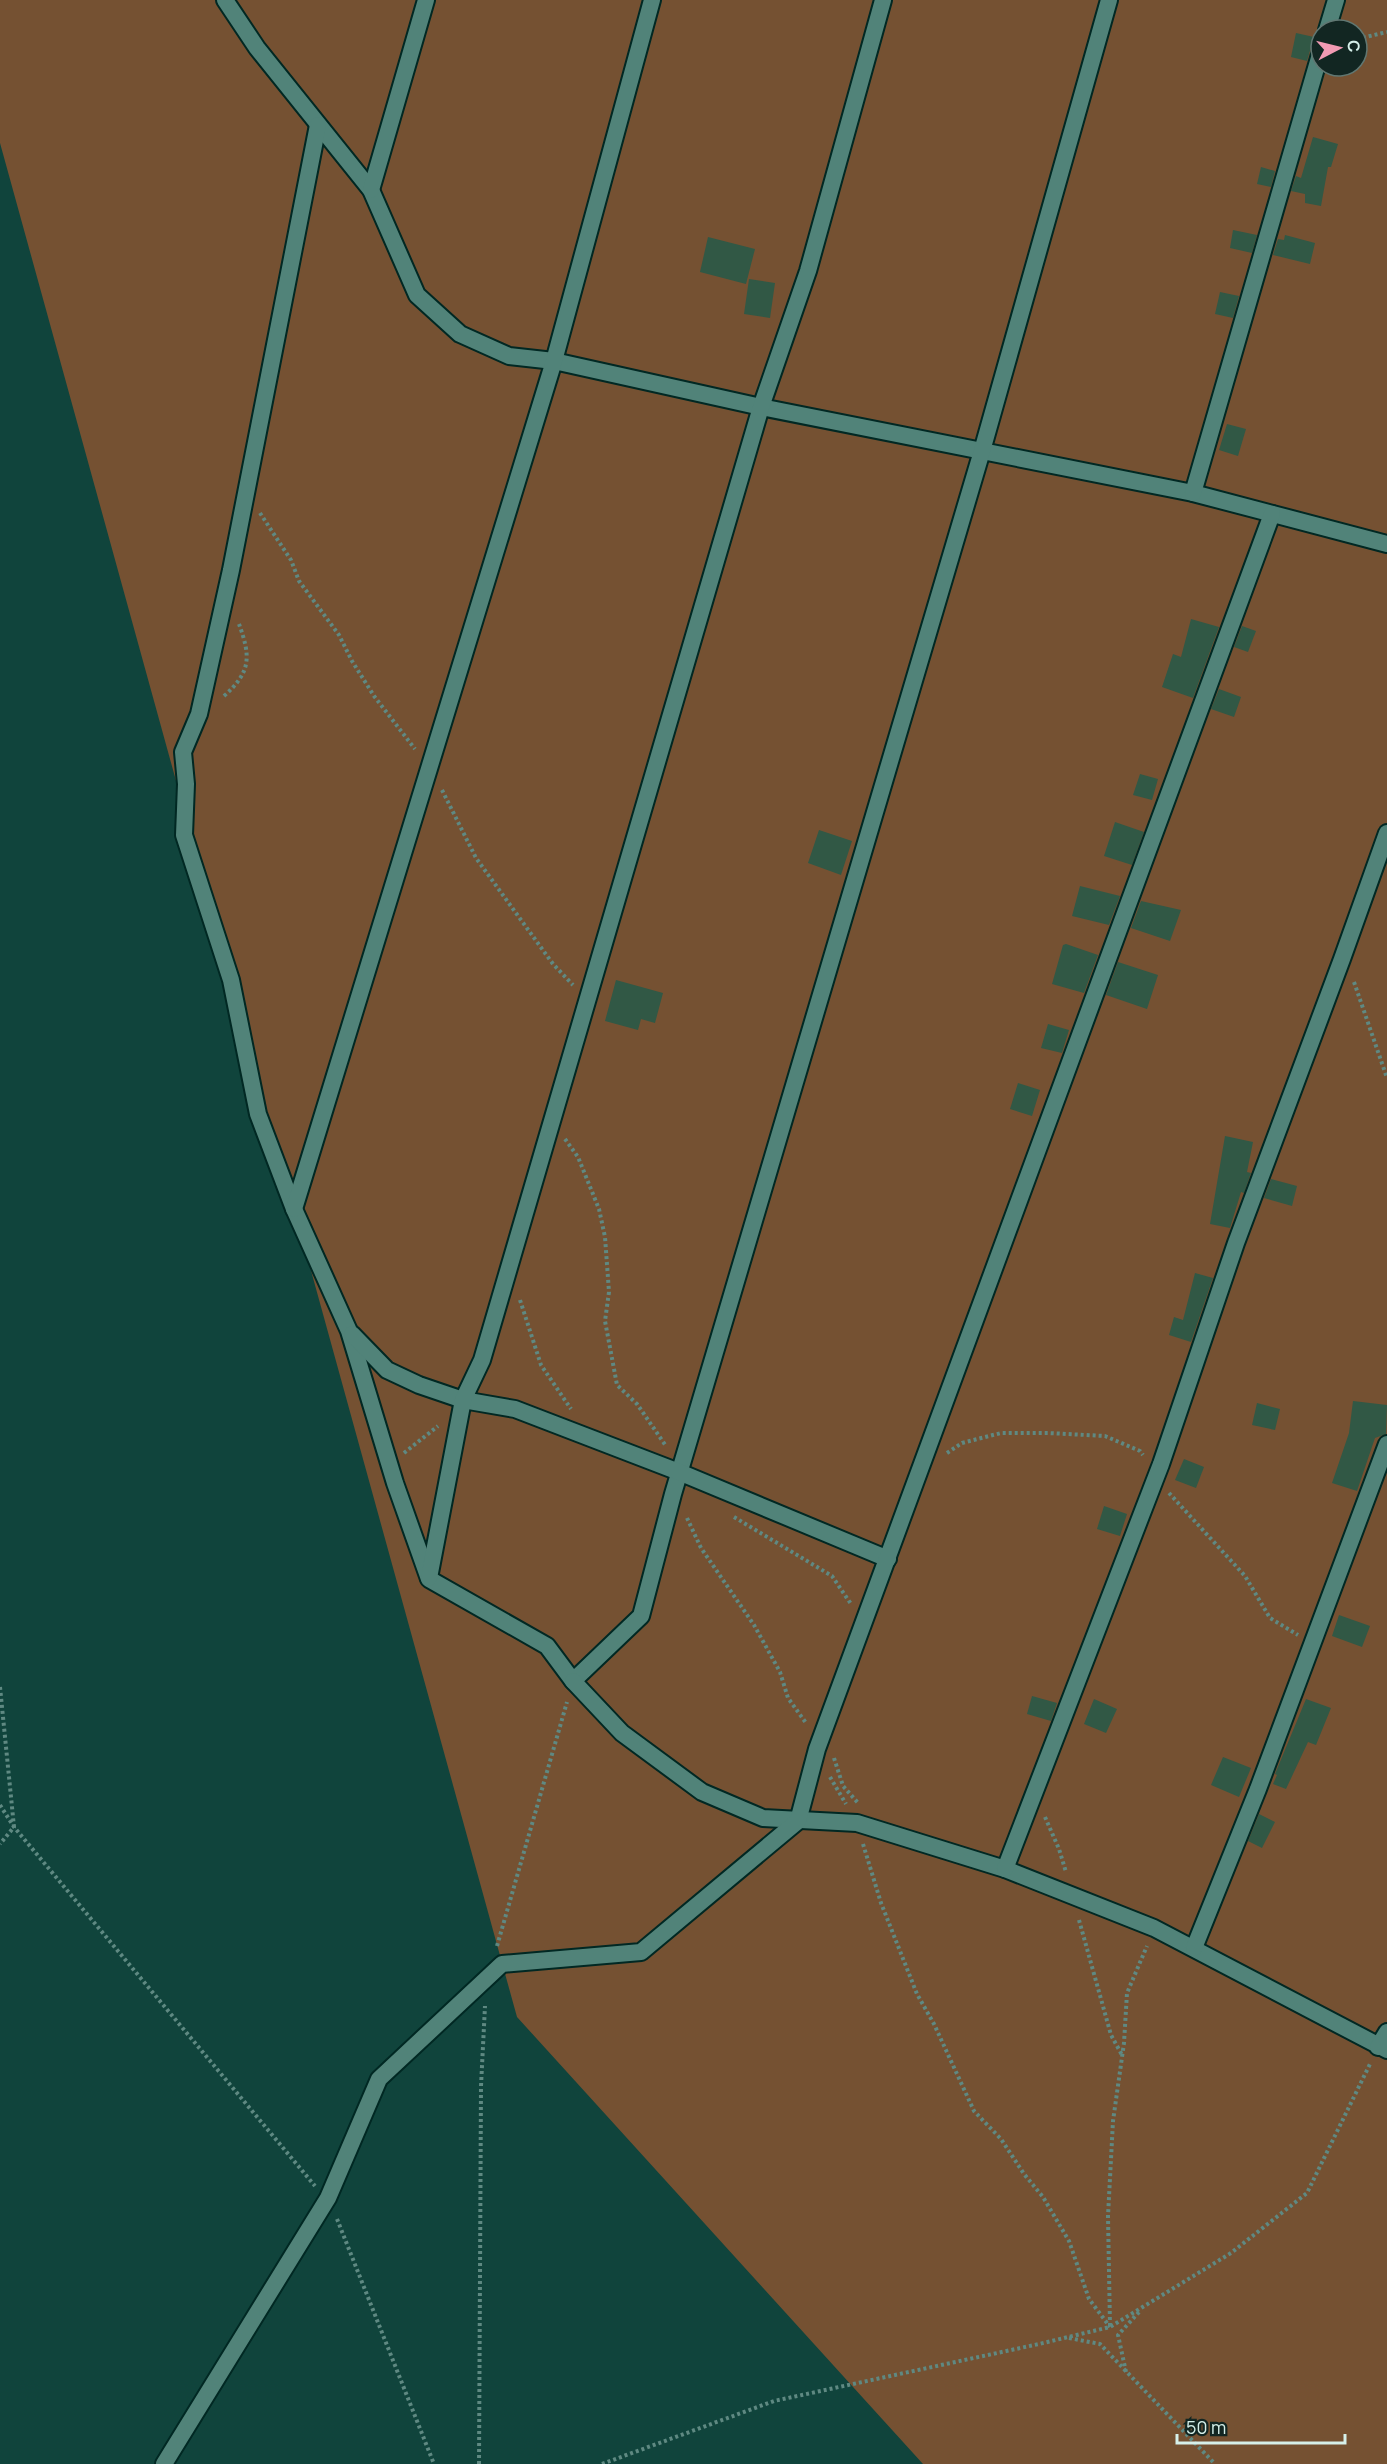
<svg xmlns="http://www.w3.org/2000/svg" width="1387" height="2464" font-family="Manrope,sans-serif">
<rect width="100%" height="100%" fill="#10443c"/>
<!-- green -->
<path fill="#755132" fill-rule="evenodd" d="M0,0H1387V2464H923L517,2017L294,1209L258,1114L231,980L0,143ZM1321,30H1357V66H1321Z"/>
<!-- building -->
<g fill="#315845">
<polygon points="1296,33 1314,37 1307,61 1291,57"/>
<polygon points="1313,137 1338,144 1331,167 1328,167 1321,206 1305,203 1305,194 1291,191 1296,176 1301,178"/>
<polygon points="1261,167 1275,171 1271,187 1257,184"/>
<polygon points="1233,230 1257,235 1252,253 1230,248"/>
<polygon points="1285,235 1315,243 1310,264 1273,255 1278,239 1284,240"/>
<polygon points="708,237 755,249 746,284 700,272"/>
<polygon points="749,279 775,283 770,318 744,314"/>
<polygon points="1220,292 1239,296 1233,318 1215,314"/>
<polygon points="1227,424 1246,429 1238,456 1219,450"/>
<polygon points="1191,619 1219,627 1193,698 1162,687 1173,654 1181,657"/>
<polygon points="1242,626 1256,631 1248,652 1234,647"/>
<polygon points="1219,689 1241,697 1234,717 1211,709"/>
<polygon points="1140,774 1158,779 1152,800 1133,795"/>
<polygon points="1115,822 1144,832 1132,865 1104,856"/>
<polygon points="819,830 852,841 841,875 808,863"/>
<polygon points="1080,886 1120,896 1109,925 1072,916"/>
<polygon points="1141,901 1181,910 1170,941 1131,928"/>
<polygon points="1066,944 1098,955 1084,993 1052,984 1063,945"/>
<polygon points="1118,962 1158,975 1147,1009 1106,995"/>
<polygon points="616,980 663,993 655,1023 641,1019 638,1030 605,1021"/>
<polygon points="1048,1024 1069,1030 1062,1053 1041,1048"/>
<polygon points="1018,1083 1040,1090 1032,1116 1010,1109"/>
<polygon points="1225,1136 1253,1142 1247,1172 1251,1173 1244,1193 1241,1192 1230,1228 1210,1224"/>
<polygon points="1271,1179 1297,1186 1292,1206 1264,1198"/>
<polygon points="1195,1273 1213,1278 1191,1342 1169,1335 1174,1317 1183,1320"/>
<polygon points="1353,1401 1387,1405 1386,1434 1375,1438 1357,1491 1332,1483 1349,1433"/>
<polygon points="1257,1403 1280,1409 1275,1430 1252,1425"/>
<polygon points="1184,1459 1204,1467 1196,1488 1175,1480"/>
<polygon points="1104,1506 1127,1514 1120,1536 1097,1529"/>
<polygon points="1339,1615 1370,1626 1362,1647 1332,1636"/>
<polygon points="1032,1696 1057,1703 1051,1721 1027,1714"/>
<polygon points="1094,1699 1117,1709 1106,1733 1084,1724"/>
<polygon points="1306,1699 1331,1708 1316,1745 1308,1742 1286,1789 1273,1784 1277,1775 1275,1774"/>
<polygon points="1223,1757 1251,1768 1239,1797 1211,1785"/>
<polygon points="1259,1814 1275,1822 1262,1848 1248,1841"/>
</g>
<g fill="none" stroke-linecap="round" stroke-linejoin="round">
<!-- minor casing -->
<g stroke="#012823" stroke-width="20">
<g id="minor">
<polyline points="225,0 257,48 371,190 417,295 460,334 509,356 554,361 761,407 1193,493 1387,544"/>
<polyline points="1327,30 1336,0"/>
<polyline points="318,125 231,570 199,714 183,752 186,784 184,835 231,980 258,1114 294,1209 349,1331 395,1483 429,1579 547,1646 573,1681 641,1616 673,1494 982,451 1109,0"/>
<polyline points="371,190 426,0"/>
<polyline points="1193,493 1321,51"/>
<polyline points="294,1209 554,361 652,0"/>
<polyline points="352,1334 387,1370 419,1385 463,1400 515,1409 679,1472 888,1559"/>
<polyline points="429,1578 463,1400 482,1360 761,407 808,271 883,0"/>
<polyline points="573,1681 622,1733 702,1792 763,1818 857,1823 1005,1869 1154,1928 1387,2050"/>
<polyline points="1005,1869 1161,1464 1236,1243 1342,959 1387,833"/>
<polyline points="1194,1948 1258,1789 1387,1444"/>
<polyline points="1378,2047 1387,2032"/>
<polyline points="164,2464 328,2198 379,2079 502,1964 641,1952 798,1821 817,1749 1272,514"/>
</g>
</g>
<!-- path -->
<g stroke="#5f8982" stroke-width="4" stroke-dasharray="3 3" stroke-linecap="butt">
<polyline points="1357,39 1387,32"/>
<polyline points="260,513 291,560 299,581 339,635 352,661 374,696 415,749"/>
<path d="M224,696C251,672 251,657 239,624"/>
<polyline points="442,790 476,858 553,964 573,985"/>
<polyline points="1354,982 1387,1078"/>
<polyline points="565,1139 578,1157 599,1209 605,1237 609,1292 605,1321 617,1385 637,1404 666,1446"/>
<polyline points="520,1300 541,1365 571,1409"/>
<polyline points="404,1453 438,1426"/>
<polyline points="947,1453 962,1443 1001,1433 1048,1433 1105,1436 1140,1451 1143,1455"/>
<polyline points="1169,1493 1245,1576 1270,1618 1298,1635"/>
<polyline points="734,1517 832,1576 851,1604"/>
<polyline points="687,1518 701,1548 754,1625 780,1672 788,1698 806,1723"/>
<polyline points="0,1687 14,1827 0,1844"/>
<polyline points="834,1758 843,1786 858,1803"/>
<polyline points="830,1777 846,1804"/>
<polyline points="0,1805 14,1827 315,2186"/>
<polyline points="1045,1817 1059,1849 1066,1872"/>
<polyline points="863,1844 881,1903 917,1994 934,2024 974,2111 1001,2139 1024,2174 1043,2197 1069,2241 1089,2299 1110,2327"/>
<polyline points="1079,1920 1111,2035 1122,2055"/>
<polyline points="497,1946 567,1702"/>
<polyline points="337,2219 434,2464"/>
<polyline points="1110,2326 1108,2216 1113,2121 1124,2043 1127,1993 1147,1946"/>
<polyline points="1069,2338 1100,2344 1215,2464"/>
<polyline points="1126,2372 1118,2335 1140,2311"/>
<polyline points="479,2464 481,2086 485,2006"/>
<polyline points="602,2464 774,2401 1039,2344 1110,2327 1231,2253 1307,2193 1370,2064"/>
</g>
<!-- minor -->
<use href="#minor" stroke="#518379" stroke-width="16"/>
</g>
<!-- north arrow -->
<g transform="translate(1339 48) rotate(83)"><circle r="28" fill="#122622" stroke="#607772" stroke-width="1.5"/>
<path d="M0-4.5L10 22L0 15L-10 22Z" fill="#f19ab3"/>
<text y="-9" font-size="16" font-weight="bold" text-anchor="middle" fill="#d6f0ea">С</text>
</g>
<!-- scale -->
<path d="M1177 2434v9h168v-9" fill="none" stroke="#d6f0ea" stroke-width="3"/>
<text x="1186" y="2434" font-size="18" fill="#d6f0ea" stroke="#122622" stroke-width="4.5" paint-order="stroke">50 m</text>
</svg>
